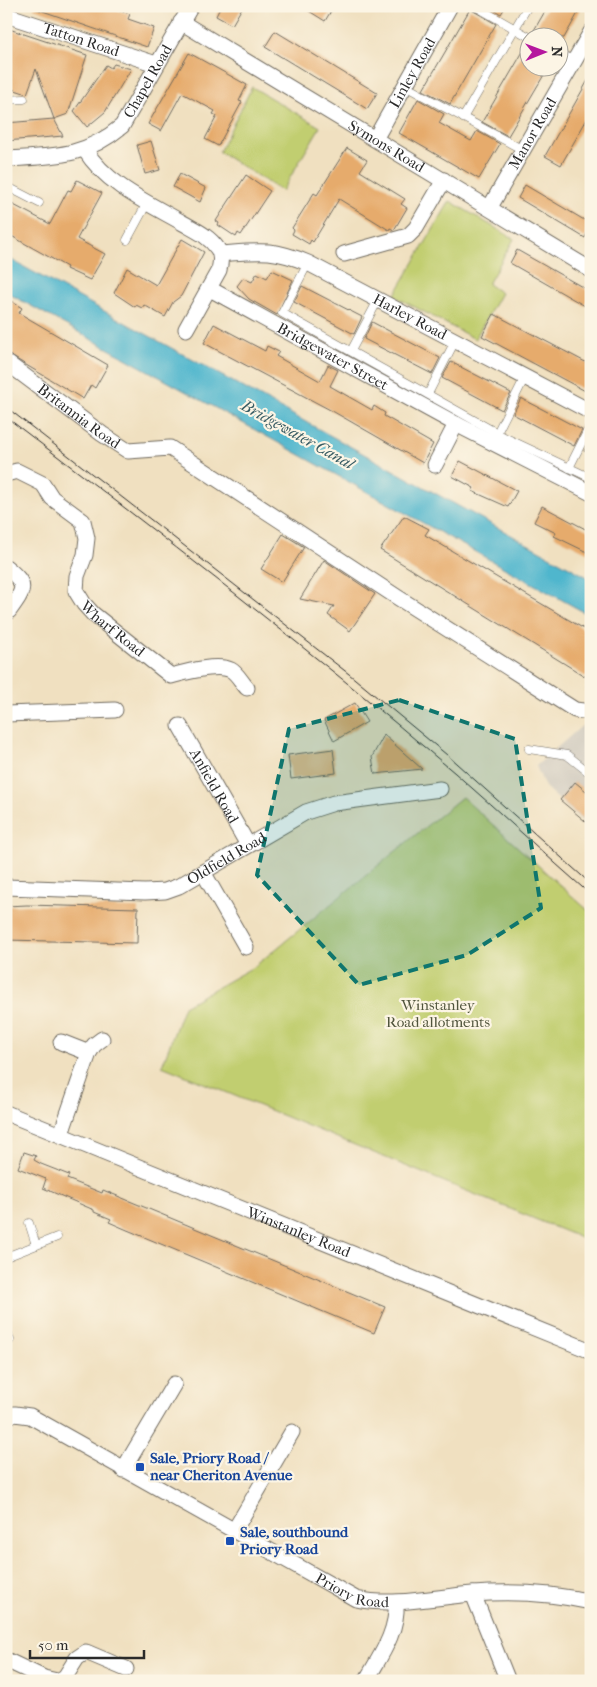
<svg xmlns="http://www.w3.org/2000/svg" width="597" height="1687" font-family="'IM FELL French Canon',serif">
<rect width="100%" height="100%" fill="#fcf5e5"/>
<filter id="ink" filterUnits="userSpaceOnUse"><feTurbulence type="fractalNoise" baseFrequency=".02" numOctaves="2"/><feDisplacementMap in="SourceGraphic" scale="10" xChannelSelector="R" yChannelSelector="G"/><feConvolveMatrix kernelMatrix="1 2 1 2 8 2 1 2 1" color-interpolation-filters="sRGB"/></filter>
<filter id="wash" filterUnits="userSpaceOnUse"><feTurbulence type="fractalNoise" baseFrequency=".0096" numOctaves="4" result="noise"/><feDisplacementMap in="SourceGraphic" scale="20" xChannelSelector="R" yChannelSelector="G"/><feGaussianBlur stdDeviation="1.12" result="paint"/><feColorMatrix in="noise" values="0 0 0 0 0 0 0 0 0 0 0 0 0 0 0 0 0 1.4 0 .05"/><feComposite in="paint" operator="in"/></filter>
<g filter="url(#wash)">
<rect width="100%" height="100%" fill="#f0e0c0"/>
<!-- industrial -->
<polygon fill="#c9c3b8" points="583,725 591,726 591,829 545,787 536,766"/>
<!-- green -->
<g fill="#c1ce70" stroke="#767c4e">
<polygon points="252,87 320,127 282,191 219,152"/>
<polygon points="450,201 514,239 488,284 501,293 475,339 394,296"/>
<polygon points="462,797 591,913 591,1242 162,1066 184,1006 255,966"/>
</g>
<!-- water -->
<polygon fill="#4fb6cd" stroke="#3d707c" points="6,257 591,579 591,616 6,292"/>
<g id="blocks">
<!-- building -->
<g fill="#e6ab6c">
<polygon points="34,6 104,6 130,14 128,19 154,28 147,47 34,8"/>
<polygon points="221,6 243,6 232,25 216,16"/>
<polygon points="301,6 334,6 325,21"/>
<polygon points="487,6 506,6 501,14"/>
<polygon points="548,6 582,6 564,38 537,38 533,32"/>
<polygon points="470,9 496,24 450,104 423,90"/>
<polygon points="6,28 87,55 68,114 54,119 36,69 27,94 6,87"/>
<polygon points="275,31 377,93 367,109 265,47"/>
<polygon points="528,43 530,68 548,68 508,136 482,122"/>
<polygon points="189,53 247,85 239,101 242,102 218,146 205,139 217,116 213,114 215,111 182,93 161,131 148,124"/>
<polygon points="114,64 131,69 105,112 87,127 74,111 106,65 111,68"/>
<polygon points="591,75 591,112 561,165 545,156"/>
<polygon points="418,99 444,114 439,123 462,136 471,141 477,131 500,144 479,179 399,133"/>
<polygon points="54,119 63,136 6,141 6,123"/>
<polygon points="151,141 160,170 145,174 137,145"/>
<polygon points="347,148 367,160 360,171 405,199 401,204 407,208 394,230 390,228 389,230 339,199 313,242 311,240 309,244 292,234 294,230 292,228 314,193 317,195"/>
<polygon points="180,174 206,188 200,202 173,187"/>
<polygon points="246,175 270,191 241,235 238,233 236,237 218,225 219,223 216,221"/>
<polygon points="77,180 102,193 77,239 105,254 90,280 66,269 67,267 6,233 6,201 50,224 68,190 71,191"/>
<polygon points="525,185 591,224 585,238 518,198"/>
<polygon points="182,239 204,252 181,296 173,302 165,317 144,305 142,308 136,305 135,307 114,293 127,268 156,285"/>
<polygon points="517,250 591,292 585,306 510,263"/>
<polygon points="272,270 293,280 277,315 249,299 237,286 243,278 252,282 257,273 267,278"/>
<polygon points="302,286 362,317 354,334 294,302"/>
<polygon points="6,298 22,308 19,313 108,365 95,388 91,385 83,399 6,353"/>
<polygon points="494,314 591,365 591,394 482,336"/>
<polygon points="372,322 440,358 432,374 364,339"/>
<polygon points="214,324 265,351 267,346 279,352 276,356 320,381 328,365 338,370 330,386 372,410 374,406 385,413 384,416 433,444 423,463 334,412 204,343"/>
<polygon points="451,362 511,393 502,410 442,378"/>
<polygon points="521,398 582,430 574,446 513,414"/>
<polygon points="591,437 591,455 584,451"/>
<polygon points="460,461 517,491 508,507 472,491 474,488 452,476"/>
<polygon points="542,506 591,532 591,554 554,536 556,533 534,522"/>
<polygon points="404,516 429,529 425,535 591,633 591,680 380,550"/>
<polygon points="283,534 304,547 282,582 261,569"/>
<polygon points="324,560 375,594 350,631 328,615 334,606 300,599"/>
<polygon points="355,703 367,722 334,741 324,720"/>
<polygon points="384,735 422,769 375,774 372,757"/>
<polygon points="333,749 336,773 291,779 288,755"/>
<polygon points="575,782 591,795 591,826 560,800"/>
<polygon points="27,905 138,908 137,943 6,940 6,906"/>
<polygon points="24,1152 36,1156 34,1160 41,1164 69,1175 67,1179 102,1193 103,1190 385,1307 374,1333 125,1229 109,1222 111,1219 94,1212 94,1210 43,1188 46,1179 18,1168"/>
</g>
</g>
</g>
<g filter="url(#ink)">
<use href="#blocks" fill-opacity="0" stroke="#706a5f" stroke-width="1"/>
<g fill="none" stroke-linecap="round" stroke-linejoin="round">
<!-- service casing -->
<g stroke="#706a5f" stroke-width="9">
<g id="service">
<polyline points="475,6 531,38"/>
<polyline points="560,53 574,61"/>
<polyline points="405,86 523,150"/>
<polyline points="6,100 24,99"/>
<polyline points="463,118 528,6"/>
<polyline points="6,186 39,203"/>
<polyline points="127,240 147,203"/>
<polyline points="308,263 282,313 504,437 591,478"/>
<polyline points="351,351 378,300"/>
<polyline points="428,394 455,341"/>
<polyline points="497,433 525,377"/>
<polyline points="569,468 591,424"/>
<polyline points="529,749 567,755 591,774"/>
<polyline points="29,1223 36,1245"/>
<polyline points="6,1257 57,1237"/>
<polyline points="6,1328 10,1340"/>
</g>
</g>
<!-- minor casing -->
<g stroke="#706a5f" stroke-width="17">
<g id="minor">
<path id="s1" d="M6,15L156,64"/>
<path id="s2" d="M181,22L591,270"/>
<path id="s3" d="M375,139L450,6"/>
<path d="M85,150C107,185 148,203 183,223C195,230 209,236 217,248C222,254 221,262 219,270L186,329"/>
<path id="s4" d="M6,159C53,156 84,158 122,126L191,6"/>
<path id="s5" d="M490,207L591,32"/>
<path id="s6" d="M220,254C259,251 272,248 308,263L591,412"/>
<polyline points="344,254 408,236 416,228 444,180"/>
<path id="s7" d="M210,289L456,424L591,493"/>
<path id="s8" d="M6,362L102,434L128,451L170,448L397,597L575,710L591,712"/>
<polyline points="435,465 456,424"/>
<path id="s9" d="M6,474L17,471L43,484L52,498L83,521L87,538L85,555L77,576L76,591L84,604L93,614L171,676C186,672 217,663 231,670C237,673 242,683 247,688"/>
<path d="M6,567C28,585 25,589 9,611"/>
<polyline points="6,714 115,710"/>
<path id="s10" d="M180,726L248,845"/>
<polyline points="203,872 246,947"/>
<path id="s11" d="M6,887L145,892L165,891L179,886L306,812L334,803L440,789"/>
<polyline points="61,1042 89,1053"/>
<path id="s12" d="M6,1113L591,1351"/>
<polyline points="61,1134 89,1053 94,1045 102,1039"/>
<path id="s13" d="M6,1415L15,1414L30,1416L356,1599C395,1607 434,1597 473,1594C513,1591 552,1593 591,1602"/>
<polyline points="123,1470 174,1384"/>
<polyline points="234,1531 292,1432"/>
<polyline points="473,1594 508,1681"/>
<polyline points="6,1660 44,1678 57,1681 65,1677 77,1658 86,1652 126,1669"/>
<path d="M366,1681C380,1656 398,1632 396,1603"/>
</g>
</g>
<!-- service -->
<use href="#service" stroke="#fff" stroke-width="8"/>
<!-- minor -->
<use href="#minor" stroke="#fff" stroke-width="15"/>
<!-- tram -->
<g stroke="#2b2b2b" stroke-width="1">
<polyline points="6,407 349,674 447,755 591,884"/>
<path d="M6,417C158,533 310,649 455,773C501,813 545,855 591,895"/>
</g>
</g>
</g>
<!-- marked area -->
<path fill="#0f766e" fill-opacity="0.2" stroke="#0f766e" stroke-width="4" stroke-dasharray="10 6" stroke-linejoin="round" d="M399,700L515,739L541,908L467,955L359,985L257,875L289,729Z"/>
<!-- markers -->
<g fill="#1a4fb4" stroke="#fcf5e5" stroke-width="2">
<rect x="135" y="1462" width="10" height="10" rx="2.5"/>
<rect x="225" y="1536" width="10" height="10" rx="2.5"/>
</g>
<g text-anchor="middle" stroke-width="4.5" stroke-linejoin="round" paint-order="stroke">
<!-- street labels -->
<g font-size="15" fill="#2b2b2b" stroke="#fcf5e5">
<text dy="5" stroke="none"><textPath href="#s1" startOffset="79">Tatton Road</textPath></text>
<text dy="5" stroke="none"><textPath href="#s3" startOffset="76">Linley Road</textPath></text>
<text dy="5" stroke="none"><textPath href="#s4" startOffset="175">Chapel Road</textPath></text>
<text dy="5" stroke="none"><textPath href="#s5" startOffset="85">Manor Road</textPath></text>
<text dy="5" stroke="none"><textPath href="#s2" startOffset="240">Symons Road</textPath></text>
<text dy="5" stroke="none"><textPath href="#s6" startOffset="205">Harley Road</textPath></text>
<text dy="5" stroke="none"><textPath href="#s7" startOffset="140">Bridgewater Street</textPath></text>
<text dy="5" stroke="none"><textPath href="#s8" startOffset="91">Britannia Road</textPath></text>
<text dy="5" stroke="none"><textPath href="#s9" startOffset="221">Wharf Road</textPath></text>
<text dy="5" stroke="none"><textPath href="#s10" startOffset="69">Anfield Road</textPath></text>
<text dy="5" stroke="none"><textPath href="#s11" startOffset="229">Oldfield Road</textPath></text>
<text dy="5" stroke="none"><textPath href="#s12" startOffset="316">Winstanley Road</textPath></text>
<text dy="5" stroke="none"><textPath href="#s13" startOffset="392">Priory Road</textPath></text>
</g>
<!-- park labels -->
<g font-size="15" fill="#50543c" stroke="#fcf5e5">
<text x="438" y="1010">Winstanley<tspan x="438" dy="17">Road allotments</tspan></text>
</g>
<!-- transit labels -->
<g font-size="15" font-weight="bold" fill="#164399" stroke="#fcf5e5" text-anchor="start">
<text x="150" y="1463">Sale, Priory Road /<tspan x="150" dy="17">near Cheriton Avenue</tspan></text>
<text x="240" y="1537">Sale, southbound<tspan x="240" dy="17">Priory Road</tspan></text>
</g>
<!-- water labels -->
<g font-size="16" font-style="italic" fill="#385c64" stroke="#fcf5e5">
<text transform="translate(298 434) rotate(29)" y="6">Bridgewater Canal</text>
</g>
</g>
<!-- margin -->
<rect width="597" height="1687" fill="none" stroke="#fcf5e5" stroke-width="25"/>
<!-- north arrow -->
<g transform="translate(544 52) rotate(89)"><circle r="24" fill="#fcf5e5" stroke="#a8a49b"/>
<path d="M0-4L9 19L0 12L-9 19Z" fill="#b5179e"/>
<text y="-8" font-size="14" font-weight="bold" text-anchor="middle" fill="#2b2b2b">N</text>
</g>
<!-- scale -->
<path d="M30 1650v8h114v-8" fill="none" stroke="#2b2b2b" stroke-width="2.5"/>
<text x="38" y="1650" font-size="15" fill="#2b2b2b" stroke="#fcf5e5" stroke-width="4" paint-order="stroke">50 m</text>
</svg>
